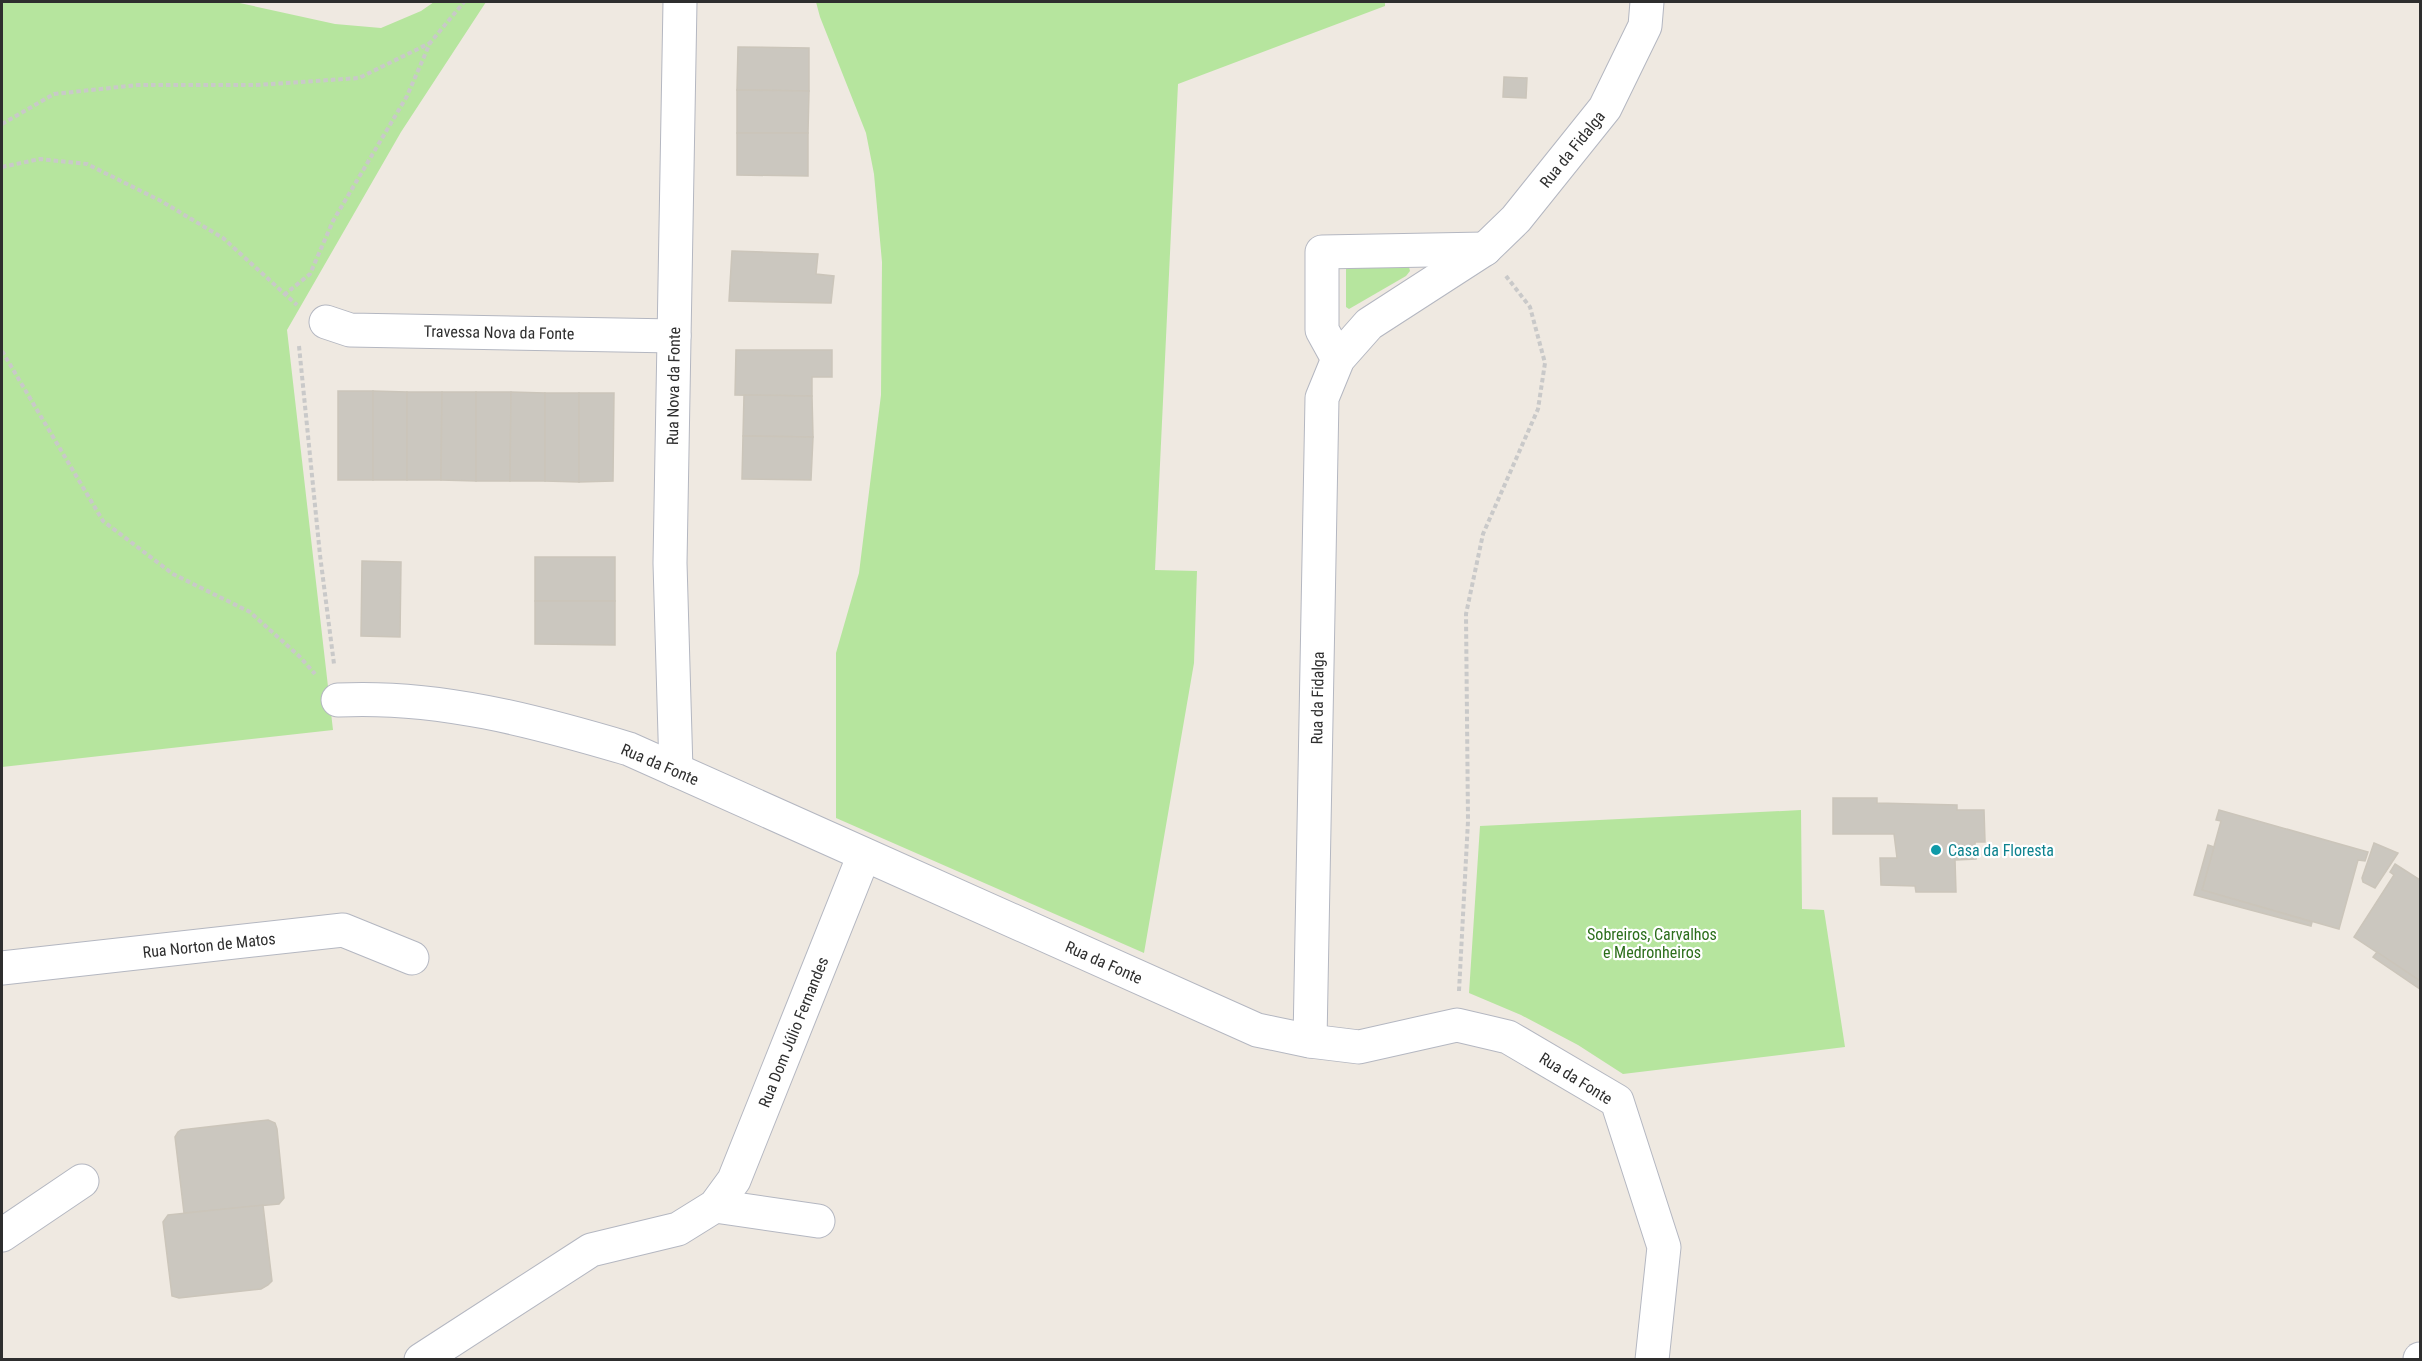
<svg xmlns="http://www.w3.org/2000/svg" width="2422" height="1361" font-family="'Roboto Condensed',sans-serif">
<rect width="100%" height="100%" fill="#efe9e1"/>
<!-- green -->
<g fill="#b6e59e">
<polygon points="2,2 235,2 335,24 381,28 421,11 434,2 486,2 401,132 287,330 333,730 2,767"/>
<polygon points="816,2 1385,2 1385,6 1178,84 1155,570 1197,571 1194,663 1144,953 836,818 836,653 859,573 881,395 882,262 874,174 866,133 820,17"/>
<polygon points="1409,267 1410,271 1406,276 1349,309 1346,307 1346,268"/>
<polygon points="1801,810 1802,909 1824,910 1845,1047 1623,1074 1578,1045 1521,1015 1469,993 1480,826"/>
</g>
<!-- building -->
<g fill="#cbc7bf" stroke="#cbc5ba" stroke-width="1.5">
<polygon points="738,47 809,48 809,91 737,90"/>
<polygon points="1504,77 1527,78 1526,98 1503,97"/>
<polygon points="737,90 809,91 808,133 737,133"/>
<polygon points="737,133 808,133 808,176 737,175"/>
<polygon points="732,251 818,254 816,274 834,276 831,303 729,301"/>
<polygon points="736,350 832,350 832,377 812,377 812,396 735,395"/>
<rect x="338" y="391" width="35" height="89"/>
<polygon points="373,391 407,392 407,480 373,480"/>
<polygon points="407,392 442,392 441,480 407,480"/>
<polygon points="442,392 476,392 476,481 441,480"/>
<polygon points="476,392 511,392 510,481 476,481"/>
<polygon points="511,392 545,393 545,481 510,481"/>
<polygon points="545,393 579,393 579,482 545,481"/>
<polygon points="579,393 614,393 613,481 579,482"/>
<polygon points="744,395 812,396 813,437 743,436"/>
<polygon points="743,436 813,437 811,480 742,479"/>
<rect x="535" y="557" width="80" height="44"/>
<polygon points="362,561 401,562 400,637 361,636"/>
<polygon points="535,601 615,601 615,645 535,644"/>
<polygon points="1833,798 1877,798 1877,803 1957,805 1957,810 1984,810 1985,842 1975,842 1976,859 1955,860 1956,892 1916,892 1915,886 1881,885 1880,858 1897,858 1894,834 1833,834"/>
<polygon points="2219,810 2368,852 2365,861 2358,860 2339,929 2202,890 2221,821 2216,820"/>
<polygon points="2374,843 2398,853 2375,888 2363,882 2362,878"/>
<polygon points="2208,845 2214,847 2202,890 2312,922 2311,926 2194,895"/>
<polygon points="2395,864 2420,880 2420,981 2354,937 2394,875 2390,872"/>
<polygon points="2377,952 2420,981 2420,989 2373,957"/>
<polygon points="268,1120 275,1123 277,1129 284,1198 279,1204 184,1213 175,1137 178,1132 181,1130"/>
<polygon points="263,1205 272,1281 268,1285 261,1289 179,1298 172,1296 163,1222 168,1215"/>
</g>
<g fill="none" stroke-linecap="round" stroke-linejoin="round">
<!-- street casing -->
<g stroke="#b4b7c1" stroke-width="35">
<g id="street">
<polyline points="326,322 350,330 674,336"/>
<polyline points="1338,359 1322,330 1322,252 1485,249"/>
<path d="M338,700C438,695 535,721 629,749L1257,1030L1310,1041L1359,1047L1457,1025L1508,1037L1617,1101L1664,1247L1652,1360"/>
<polyline points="676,770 670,563 680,2"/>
<polyline points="2,968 343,930 412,958"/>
<polyline points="1310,1041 1322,398 1338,359 1369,324 1485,249 1516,219 1605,108 1645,26 1647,2"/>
<polyline points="715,1206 818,1221"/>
<polyline points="2,1235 82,1181"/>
<polyline points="421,1360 591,1250 678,1229 715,1206 734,1180 864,855"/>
<polyline points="2420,1360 2420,1359"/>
</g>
</g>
<!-- path -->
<g stroke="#c9c9c9" stroke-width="4" stroke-dasharray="4.5 3" stroke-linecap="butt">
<polyline points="2,124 54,94 138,85 256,85 359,78 430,43"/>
<polyline points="2,167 40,159 87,164 161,201 223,238 297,305"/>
<polyline points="284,295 310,274 333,221 407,96 430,43 464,2"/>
<polyline points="299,346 320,555 334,664"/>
<polyline points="2,351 103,521 173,574 250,612 299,656 315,674"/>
<polyline points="1459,991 1468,821 1466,614 1483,534 1538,409 1545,363 1530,307 1506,276"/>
</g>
<!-- street -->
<use href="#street" stroke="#fff" stroke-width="33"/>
</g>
<!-- markers -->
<circle fill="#0f9aa8" stroke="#fff" stroke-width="2" cx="1936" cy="850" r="6"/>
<g text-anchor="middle" stroke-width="4.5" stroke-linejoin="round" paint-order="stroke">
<!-- street labels -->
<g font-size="16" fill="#2e2e2e" stroke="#fff">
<text transform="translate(1572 149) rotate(-51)" y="6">Rua da Fidalga</text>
<text transform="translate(499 332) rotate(1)" y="6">Travessa Nova da Fonte</text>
<text transform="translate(673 386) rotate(-89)" y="6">Rua Nova da Fonte</text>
<text transform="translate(1317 698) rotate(-89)" y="6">Rua da Fidalga</text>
<text transform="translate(660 764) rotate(23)" y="6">Rua da Fonte</text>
<text transform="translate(209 945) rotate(-6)" y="6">Rua Norton de Matos</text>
<text transform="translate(1104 962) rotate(24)" y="6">Rua da Fonte</text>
<text transform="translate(793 1032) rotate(-68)" y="6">Rua Dom Júlio Fernandes</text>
<text transform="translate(1576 1078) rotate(32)" y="6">Rua da Fonte</text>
</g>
<!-- culture labels -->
<g font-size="16" fill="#0d838f" stroke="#fff" text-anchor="start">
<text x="1948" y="856">Casa da Floresta</text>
</g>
<!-- park labels -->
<g font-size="16" fill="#2c6e1b" stroke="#fff">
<text x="1652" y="940">Sobreiros, Carvalhos<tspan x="1652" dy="18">e Medronheiros</tspan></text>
</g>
</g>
<!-- border -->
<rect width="2422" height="1361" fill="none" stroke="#2e2e2e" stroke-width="6"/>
</svg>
